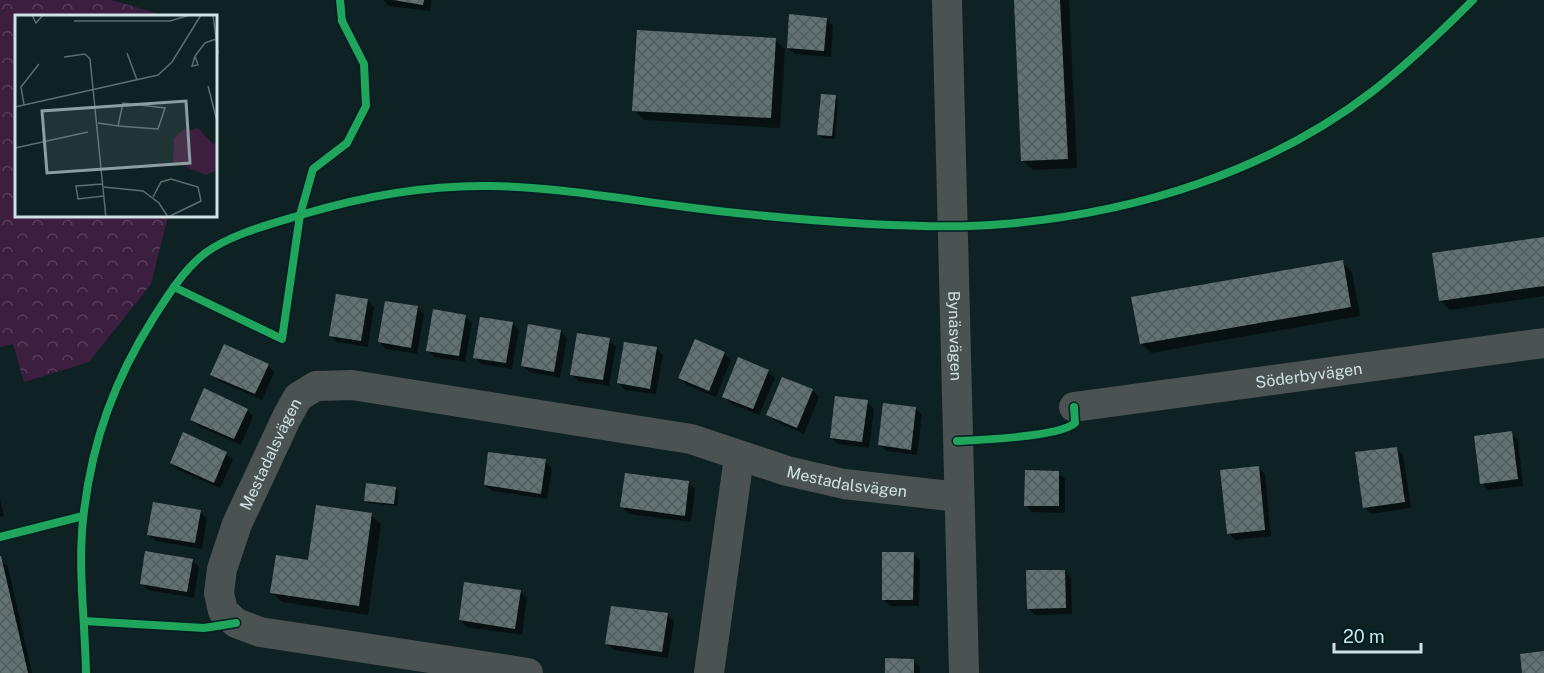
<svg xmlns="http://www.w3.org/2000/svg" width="1544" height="673" font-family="'Public Sans',sans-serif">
<defs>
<pattern id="forest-crowns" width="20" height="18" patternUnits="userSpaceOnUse" patternTransform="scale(1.5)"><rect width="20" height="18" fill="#3c1e3e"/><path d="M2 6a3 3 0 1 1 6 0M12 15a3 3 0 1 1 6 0" fill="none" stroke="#573e5a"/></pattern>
<pattern id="building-cross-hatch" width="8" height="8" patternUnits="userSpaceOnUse" patternTransform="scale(1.5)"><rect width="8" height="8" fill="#627273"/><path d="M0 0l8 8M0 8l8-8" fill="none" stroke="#525d5e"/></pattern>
</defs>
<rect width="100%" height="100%" fill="#0e2123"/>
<!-- forest -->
<polygon fill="url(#forest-crowns)" points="0,0 111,0 167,16 16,16 16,216 168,216 151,284 89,362 24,382 13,344 0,347"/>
<!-- shadow -->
<g fill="#0007">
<polygon points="383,0 431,0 430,11 389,6"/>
<polygon points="1015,0 1069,0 1077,168 1033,170 1023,161"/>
<polygon points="826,19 833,26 831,57 795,54 788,48"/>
<polygon points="775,40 785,49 780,128 644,120 634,110"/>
<polygon points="835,97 838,100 835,139 822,138 819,135"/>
<polygon points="1544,238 1544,296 1450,310 1440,300"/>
<polygon points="1342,262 1352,272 1360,316 1151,353 1141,343"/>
<polygon points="337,296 368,300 374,307 368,347 337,342 330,335"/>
<polygon points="417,308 424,314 417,354 386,349 380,342"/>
<polygon points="465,316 472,323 465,362 434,357 428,350"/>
<polygon points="512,323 519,330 512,369 481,364 475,357"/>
<polygon points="560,331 567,338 560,378 530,372 523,366"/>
<polygon points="609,340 616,346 609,386 578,381 571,374"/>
<polygon points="656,348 663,355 656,394 625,390 619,383"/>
<polygon points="724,353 731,360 716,397 687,385 680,378"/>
<polygon points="268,365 274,372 262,400 219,381 212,375"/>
<polygon points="768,372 775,378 759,415 730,403 724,396"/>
<polygon points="812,390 819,397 804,434 775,421 768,415"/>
<polygon points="867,402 874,409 869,448 838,444 831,438"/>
<polygon points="916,409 922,415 917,455 886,451 879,444"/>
<polygon points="247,410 253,416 241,445 198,426 192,419"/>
<polygon points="1511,433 1518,440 1523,486 1488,490 1482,483"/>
<polygon points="184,434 226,454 233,460 220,488 178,470 171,463"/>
<polygon points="1396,448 1403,455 1411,508 1371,514 1364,507"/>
<polygon points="545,461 552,468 547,499 492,491 485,485"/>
<polygon points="1258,468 1265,474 1271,536 1235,540 1228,533"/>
<polygon points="1058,473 1065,479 1065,513 1032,512 1026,505"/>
<polygon points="688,483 695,489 691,522 629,514 622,507"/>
<polygon points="396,489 399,492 397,506 368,503 365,500"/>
<polygon points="0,499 4,516 0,517"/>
<polygon points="200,512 207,518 202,549 156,541 149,535"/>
<polygon points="371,515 381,524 368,615 282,602 272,593"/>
<polygon points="913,554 920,560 919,606 890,606 883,599"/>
<polygon points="0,560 8,567 32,673 0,673"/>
<polygon points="192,560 199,567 194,598 148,590 141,583"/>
<polygon points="1065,571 1071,578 1072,614 1035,615 1029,609"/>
<polygon points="520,592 527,598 522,635 467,627 460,620"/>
<polygon points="667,615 674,621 668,658 614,650 607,644"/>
<polygon points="913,660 920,667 920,673 886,673"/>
</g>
<!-- building -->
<g fill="url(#building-cross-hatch)">
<polygon points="393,0 424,0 423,5"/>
<polygon points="1014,0 1060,0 1068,159 1021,161"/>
<polygon points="789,14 827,18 824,51 787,48"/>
<polygon points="637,30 776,38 771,118 632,111"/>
<polygon points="821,94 836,95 832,136 817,135"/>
<polygon points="1544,237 1544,286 1439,301 1432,253"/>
<polygon points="1343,260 1351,307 1140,344 1131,297"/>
<polygon points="336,294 368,299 361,341 329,336"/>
<polygon points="385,301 418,306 411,348 378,342"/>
<polygon points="433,309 466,315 459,356 426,351"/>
<polygon points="480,317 513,322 506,363 473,358"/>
<polygon points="528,324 561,330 554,372 521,366"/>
<polygon points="577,333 610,338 603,380 570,375"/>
<polygon points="695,339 725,352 709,391 678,378"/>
<polygon points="624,342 657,347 650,389 617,383"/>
<polygon points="224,344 269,364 255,394 210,375"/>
<polygon points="738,357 769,370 753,409 722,397"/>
<polygon points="782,377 813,389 797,428 766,415"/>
<polygon points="204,388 248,409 234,439 190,420"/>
<polygon points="835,396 868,400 862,442 830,438"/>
<polygon points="883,403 916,407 911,450 878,445"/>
<polygon points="1512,431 1518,479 1480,484 1474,436"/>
<polygon points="183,432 227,452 214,483 170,463"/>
<polygon points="1397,447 1405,502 1363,508 1355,452"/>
<polygon points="488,452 546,459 541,494 484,485"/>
<polygon points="1259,466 1265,530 1227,534 1220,470"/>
<polygon points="1025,470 1059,471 1059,506 1024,506"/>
<polygon points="625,473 689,481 685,516 620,507"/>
<polygon points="366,483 396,487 394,504 364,501"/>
<polygon points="153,502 201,510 195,543 147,535"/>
<polygon points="316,505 372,513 359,606 270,593 276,555 308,560"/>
<polygon points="145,551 193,559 187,592 140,584"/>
<polygon points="882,552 914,552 913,600 882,600"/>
<polygon points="0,556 1,556 28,673 0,673"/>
<polygon points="1026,570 1065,570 1066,608 1027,609"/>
<polygon points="464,582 521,590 515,629 459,620"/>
<polygon points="611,606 668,613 662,652 605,644"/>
<polygon points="1544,651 1544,673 1522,673 1520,654"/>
<polygon points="885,658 914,659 914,673 885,673"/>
</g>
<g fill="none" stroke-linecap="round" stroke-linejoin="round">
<!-- street -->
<g stroke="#4a5252" stroke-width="30">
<path id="s1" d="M947,0L964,673"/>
<path id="s2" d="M1074,407L1544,343"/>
<path id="s3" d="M528,673L260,632L236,623L223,611L219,593L222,569L237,524L287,417L298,397L316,386L352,385L691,439L787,471L844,484L958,497"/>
<polyline points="709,673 739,457"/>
</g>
<!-- cycleway casing -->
<g stroke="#001f22" stroke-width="11">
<g id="cycleway">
<polyline points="174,287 282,339 300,215 313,169 347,143 366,106 364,64 342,21 340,0"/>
<path d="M957,441C980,440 1059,437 1075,423L1074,407"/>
<polyline points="0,537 83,516"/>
<polyline points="84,621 204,628 236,623"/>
<path d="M86,673C85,619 77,564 84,511C93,438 115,379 154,317C168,295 183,271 204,254C230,234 274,223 304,214C364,196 429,185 491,186C552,187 611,197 671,205C736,214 803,220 869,224C914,226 959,228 1004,224C1135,213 1268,172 1373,91C1409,63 1441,32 1473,0"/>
</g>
</g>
<!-- cycleway -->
<use href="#cycleway" stroke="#20a55d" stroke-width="8"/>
</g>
<g text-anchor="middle" stroke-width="6" stroke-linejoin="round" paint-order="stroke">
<!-- street labels -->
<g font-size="16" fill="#cfe1e3" stroke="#001f22">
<text dy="6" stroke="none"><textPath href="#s1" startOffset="336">Bynäsvägen</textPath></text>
<text dy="6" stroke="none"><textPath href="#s2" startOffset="237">Söderbyvägen</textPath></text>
<text dy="6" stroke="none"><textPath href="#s3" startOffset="482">Mestadalsvägen</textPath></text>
<text dy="6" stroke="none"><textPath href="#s3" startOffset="1108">Mestadalsvägen</textPath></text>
</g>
</g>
<!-- overview -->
<g transform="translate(15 15)">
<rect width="202" height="202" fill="#0e2123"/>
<path d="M170,113L172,116L183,113L198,129L202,127V155L191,160L158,147L159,123Z" fill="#3c1e3e"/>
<path fill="none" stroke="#5b6e70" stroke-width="1.5" d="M17,0L21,8L28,0M198,0L203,39M59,6H155L175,0M112,38L122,65M180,41L183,50L177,51L180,41L190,28L201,24M49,42L70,39L75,44L91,203M193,71L202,106M9,90L6,72L24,49M0,92L143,60L157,47L186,0M83,108L103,111L108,88L150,93L143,114L103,111M0,133L73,117M88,169L61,171L63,184L89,181M89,172L128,176L144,188L153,202L186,186L183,172L156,164L146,167L138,182"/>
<path fill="#8b9ea0" fill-opacity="0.15" stroke="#8b9ea0" stroke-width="3" d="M171,86L175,148L32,158L27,96Z"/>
<rect width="202" height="202" fill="none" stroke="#cfe1e3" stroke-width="3"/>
</g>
<!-- scale -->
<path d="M1334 643v9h87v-9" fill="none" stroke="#cfe1e3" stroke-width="3"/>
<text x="1343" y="643" font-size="18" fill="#cfe1e3" stroke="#001f22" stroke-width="4.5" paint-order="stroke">20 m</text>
</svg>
